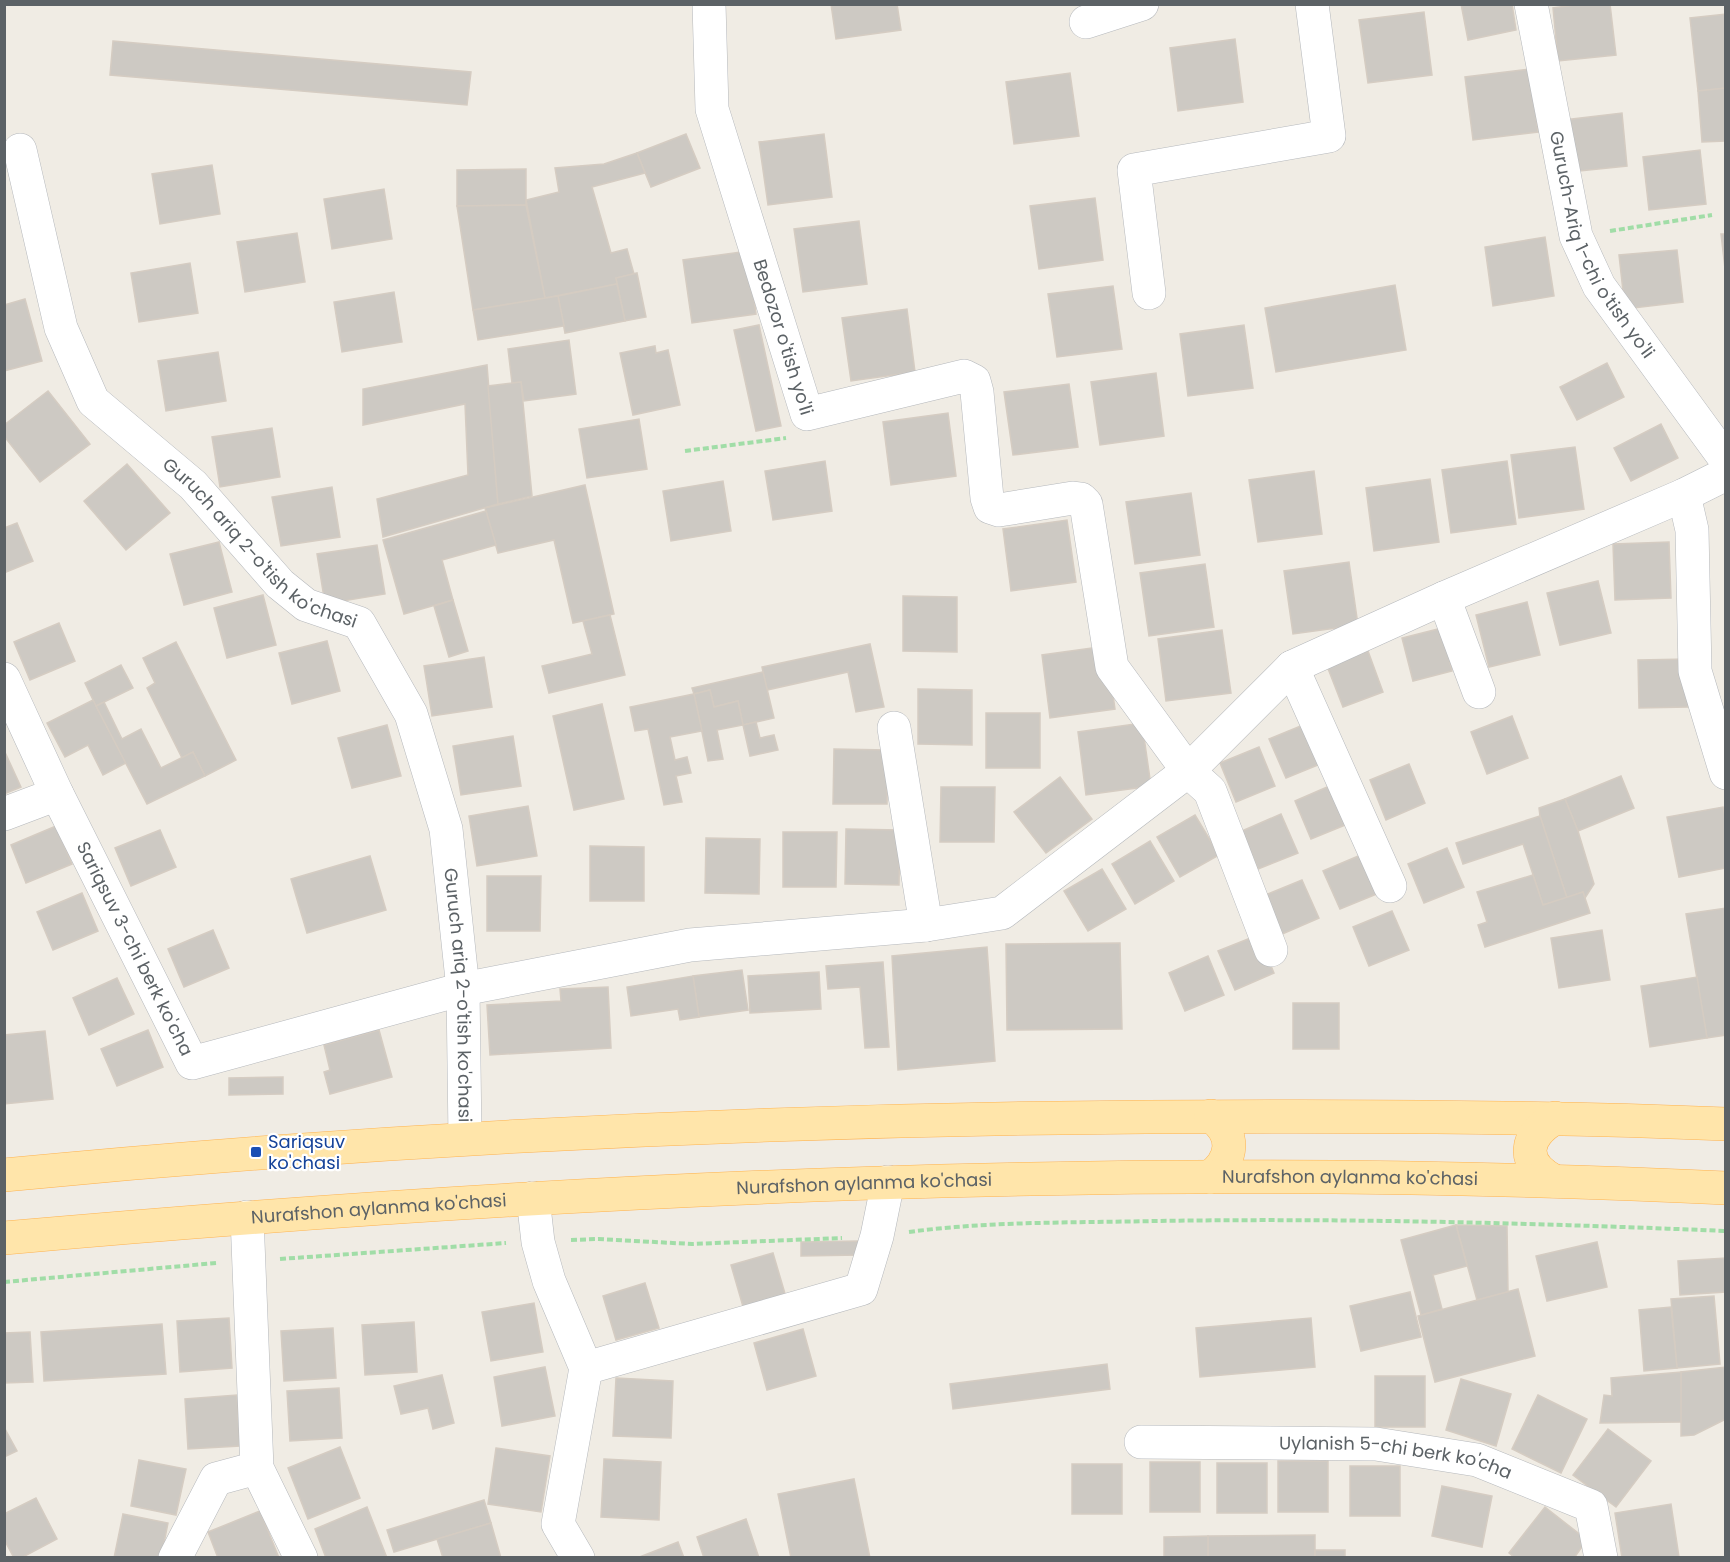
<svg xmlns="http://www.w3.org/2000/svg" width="1730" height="1562" font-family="Poppins,sans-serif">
<rect width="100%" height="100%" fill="#f0ece4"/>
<!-- building -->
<g fill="#cdc9c3" stroke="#d5ccc2" stroke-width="1.5">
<polygon points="831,4 897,4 901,30 836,39"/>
<polygon points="1461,4 1512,4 1516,30 1468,40"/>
<polygon points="1581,4 1610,4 1616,55 1558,61 1553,8"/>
<polygon points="1424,12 1432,75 1368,83 1359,20"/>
<polygon points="1726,14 1726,88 1698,91 1690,18"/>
<polygon points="1235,39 1243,102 1178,111 1170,48"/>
<polygon points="113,41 471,72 467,105 110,75"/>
<polygon points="1530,69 1538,132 1473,140 1465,77"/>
<polygon points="1070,73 1079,136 1014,144 1006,82"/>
<polygon points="1726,88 1726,141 1702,142 1698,91"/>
<polygon points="1622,113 1627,166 1570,172 1564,120"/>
<polygon points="686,134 700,168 651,187 637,153"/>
<polygon points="824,134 832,197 768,205 759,142"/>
<polygon points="1700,150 1706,204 1649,210 1643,157"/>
<polygon points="637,153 645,173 592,187 611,253 627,249 634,274 616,278 617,284 545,298 526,200 559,192 555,168 604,164"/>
<polygon points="212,165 220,214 160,224 152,174"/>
<polygon points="526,169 526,205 457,206 457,170"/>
<polygon points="384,189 392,239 332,249 324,199"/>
<polygon points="1095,198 1103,260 1039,269 1030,206"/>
<polygon points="526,205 545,298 473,310 457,206"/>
<polygon points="859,221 867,284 803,292 794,229"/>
<polygon points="297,233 305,282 245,292 237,242"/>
<polygon points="1721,234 1726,234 1726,277"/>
<polygon points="1545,237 1554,296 1493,306 1485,247"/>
<polygon points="1677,250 1683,302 1625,309 1619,255"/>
<polygon points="748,251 756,314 692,323 683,260"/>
<polygon points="190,263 198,313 139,322 131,273"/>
<polygon points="637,273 646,317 625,321 616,278"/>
<polygon points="617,284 625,321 565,333 558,296"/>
<polygon points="1395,285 1406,350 1276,372 1265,308"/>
<polygon points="1113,286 1122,349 1057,357 1048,294"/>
<polygon points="394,292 402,342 342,352 334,302"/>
<polygon points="558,296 564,326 478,340 473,310"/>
<polygon points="25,299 42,361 4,371 4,305"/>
<polygon points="907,309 915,372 851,381 842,318"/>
<polygon points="759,325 781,426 756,431 734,330"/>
<polygon points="1244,325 1253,388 1188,396 1180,334"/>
<polygon points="569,340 576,394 524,401 521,382 512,383 508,349"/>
<polygon points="655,346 656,353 668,350 680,405 633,415 620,353"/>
<polygon points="218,352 226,401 166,411 158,361"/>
<polygon points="1607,363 1624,397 1577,420 1560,387"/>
<polygon points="487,365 498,504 383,537 377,499 468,475 465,404 363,425 363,389"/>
<polygon points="1156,373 1164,436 1100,445 1091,382"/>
<polygon points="521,382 532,496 498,504 488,386"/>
<polygon points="1069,384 1078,447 1013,455 1004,392"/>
<polygon points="48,391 90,444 40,482 4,436 4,425"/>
<polygon points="948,413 956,476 891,485 883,422"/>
<polygon points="639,419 647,469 587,478 579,429"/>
<polygon points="1661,424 1678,458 1631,481 1614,448"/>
<polygon points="272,428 280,477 220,487 212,437"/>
<polygon points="1575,447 1584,509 1519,518 1511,455"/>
<polygon points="825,461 832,511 773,520 765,471"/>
<polygon points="1507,461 1516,524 1451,533 1442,470"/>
<polygon points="127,464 170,513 126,550 84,501"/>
<polygon points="1314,471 1322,534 1258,542 1249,480"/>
<polygon points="1430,479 1439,542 1374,551 1366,488"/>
<polygon points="723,481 731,531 671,541 663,491"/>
<polygon points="585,485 614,614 573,623 554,540 498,553 485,508"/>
<polygon points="332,487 340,537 281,546 272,497"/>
<polygon points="1191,493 1200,555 1135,564 1126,502"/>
<polygon points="486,511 496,545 442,560 453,600 404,614 383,540"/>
<polygon points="1067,520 1076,582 1011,591 1003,529"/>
<polygon points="17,523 33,561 4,573 4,528"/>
<polygon points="219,542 232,592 184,605 170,554"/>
<polygon points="1669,542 1671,598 1615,600 1613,544"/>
<polygon points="377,545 385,594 325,604 317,554"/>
<polygon points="1349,562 1358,625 1293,634 1284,571"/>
<polygon points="1205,564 1214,627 1149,636 1140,573"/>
<polygon points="1598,581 1611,633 1560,645 1547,593"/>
<polygon points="263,595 276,645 227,658 214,608"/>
<polygon points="903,596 957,597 957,652 903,651"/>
<polygon points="453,600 468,651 449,657 434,606"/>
<polygon points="1527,602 1540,655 1489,667 1476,615"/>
<polygon points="610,615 625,675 549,693 542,666 592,654 583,621"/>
<polygon points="59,623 75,661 30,680 14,642"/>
<polygon points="1442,628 1452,671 1413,681 1402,638"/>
<polygon points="1222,630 1231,693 1166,701 1158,639"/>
<polygon points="327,641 340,691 292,704 279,653"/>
<polygon points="176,642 236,760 205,776 193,752 182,758 147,688 155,683 143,658"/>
<polygon points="870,644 884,707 856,712 848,672 767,690 762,667"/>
<polygon points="1106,646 1115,709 1050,718 1042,655"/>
<polygon points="1368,651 1383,692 1343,707 1327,666"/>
<polygon points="484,657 492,707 432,716 424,666"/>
<polygon points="1688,659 1688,707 1639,708 1638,660"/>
<polygon points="121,665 133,688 96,706 85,683"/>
<polygon points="763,672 774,718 743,725 738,701 714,707 710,690 694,694 692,688"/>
<polygon points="918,689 972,690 972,745 918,744"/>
<polygon points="710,690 714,707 738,701 743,725 717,730 723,759 708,761 694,694"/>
<polygon points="694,694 702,731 670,737 675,760 687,757 691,773 676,776 682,802 664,805 648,729 635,731 630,707"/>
<polygon points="93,700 126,763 103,775 88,745 65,757 47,723"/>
<polygon points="104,702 122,739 141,729 161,768 193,752 205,776 147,804 96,706"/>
<polygon points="602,704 624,799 574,810 553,716"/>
<rect x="986" y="713" width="54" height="55"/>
<polygon points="1512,716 1528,758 1487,774 1471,732"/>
<polygon points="756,722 760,738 774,735 778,750 750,756 743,725"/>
<polygon points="1142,723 1151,786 1086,795 1078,732"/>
<polygon points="1308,723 1325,762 1286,778 1269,739"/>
<polygon points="387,725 401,776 352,788 338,738"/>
<polygon points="513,736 521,786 461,795 453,746"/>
<polygon points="1259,747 1275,786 1236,802 1220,763"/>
<polygon points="834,749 888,750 887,804 833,804"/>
<polygon points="4,750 21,787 4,794"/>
<polygon points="1409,764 1425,803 1386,820 1370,780"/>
<polygon points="1621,776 1634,808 1578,831 1565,799"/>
<polygon points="1060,777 1092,819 1046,853 1014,812"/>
<polygon points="1334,784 1350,823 1311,839 1295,801"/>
<polygon points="941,787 995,787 994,842 940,842"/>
<polygon points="1565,799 1578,831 1594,884 1585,898 1583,892 1567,898 1540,816 1539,808"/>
<polygon points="528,806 537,856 477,866 469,816"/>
<polygon points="1723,807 1726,820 1726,868 1679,877 1667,817"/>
<polygon points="1281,814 1298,853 1258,869 1242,831"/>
<polygon points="1195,815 1219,855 1180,877 1157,837"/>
<polygon points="1540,816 1567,898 1543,905 1523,844 1463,864 1456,843"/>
<polygon points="56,826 72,864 26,883 11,845"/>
<polygon points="846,829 900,830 899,885 845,884"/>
<polygon points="160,830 176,867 131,886 115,848"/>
<polygon points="783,832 837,832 836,887 783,887"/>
<polygon points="706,838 760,839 759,894 705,893"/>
<polygon points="1150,841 1174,881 1135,904 1112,864"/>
<polygon points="590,846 644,847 644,901 590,901"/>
<polygon points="1447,848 1464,887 1424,903 1408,864"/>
<polygon points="1363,854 1379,893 1340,909 1323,871"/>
<polygon points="370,856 386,910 307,933 291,879"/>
<polygon points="1102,869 1126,909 1088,931 1064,891"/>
<polygon points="1533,875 1543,905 1583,892 1590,913 1485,947 1478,925 1487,922 1477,892"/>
<polygon points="487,876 541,876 540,931 487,931"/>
<polygon points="1302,880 1319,918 1280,935 1263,896"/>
<polygon points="82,893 98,931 53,950 37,912"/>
<polygon points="1726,908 1726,1035 1707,1038 1686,914"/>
<polygon points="1392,911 1409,950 1369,966 1353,927"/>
<polygon points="213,930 229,968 184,987 168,949"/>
<polygon points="1602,930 1610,980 1559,988 1551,938"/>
<polygon points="1258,935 1274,973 1235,990 1218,951"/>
<polygon points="1120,943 1122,1029 1007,1030 1006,944"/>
<polygon points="987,947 995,1061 898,1070 892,956"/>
<polygon points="1208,956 1224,995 1185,1011 1169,973"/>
<polygon points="883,962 889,1047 865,1048 860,987 828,989 826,966"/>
<polygon points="742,970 748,1010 699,1017 693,976"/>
<polygon points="819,972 821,1009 750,1013 748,976"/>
<polygon points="693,976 699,1017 680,1020 678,1009 631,1016 627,987"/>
<polygon points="1697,977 1707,1038 1650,1047 1641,986"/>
<polygon points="117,978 134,1014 89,1035 73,998"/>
<polygon points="608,987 611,1048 490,1055 487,1005 561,1001 560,989"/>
<rect x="1293" y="1003" width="46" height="46"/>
<polygon points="148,1030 163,1067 117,1086 101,1049"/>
<polygon points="379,1030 392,1077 330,1094 324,1072 330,1070 324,1045"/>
<polygon points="45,1031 53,1099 4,1104 4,1035"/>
<polygon points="283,1077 283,1094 229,1095 229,1078"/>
<polygon points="1456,1225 1507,1226 1508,1292 1477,1300"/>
<polygon points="1456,1225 1467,1266 1433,1275 1442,1309 1421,1315 1401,1240"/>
<polygon points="860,1241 860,1255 801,1256 801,1242"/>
<polygon points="1597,1242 1607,1287 1547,1301 1536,1256"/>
<polygon points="773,1253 786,1297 744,1310 731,1265"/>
<polygon points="1726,1258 1726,1292 1680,1295 1678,1261"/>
<polygon points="645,1283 659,1328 616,1340 603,1296"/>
<polygon points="1518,1289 1535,1356 1435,1382 1418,1316"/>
<polygon points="1410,1292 1421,1337 1361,1351 1350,1306"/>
<polygon points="1714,1296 1720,1364 1677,1368 1671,1299"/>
<polygon points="534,1303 543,1352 491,1361 482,1312"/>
<polygon points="1671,1307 1677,1368 1644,1371 1639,1310"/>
<polygon points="229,1318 232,1368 180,1372 177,1321"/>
<polygon points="1311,1318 1315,1367 1200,1377 1196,1328"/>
<polygon points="414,1322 417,1372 365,1375 362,1325"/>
<polygon points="162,1324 166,1374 44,1381 41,1332"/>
<polygon points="333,1328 336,1378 284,1381 281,1331"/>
<polygon points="803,1329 816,1376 767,1390 754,1343"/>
<polygon points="30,1332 33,1382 4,1383 4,1333"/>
<polygon points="1107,1364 1110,1389 953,1409 950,1384"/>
<polygon points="545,1367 555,1416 502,1426 494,1377"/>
<polygon points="1726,1367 1726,1419 1694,1435 1681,1436 1681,1372"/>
<polygon points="1681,1372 1681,1422 1600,1423 1604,1395 1612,1396 1611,1378"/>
<polygon points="442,1375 454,1423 433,1429 428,1408 401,1414 394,1386"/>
<rect x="1375" y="1376" width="50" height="51"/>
<polygon points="616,1378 673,1381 671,1438 613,1436"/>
<polygon points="1461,1379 1511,1394 1496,1446 1446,1430"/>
<polygon points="339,1388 342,1438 290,1441 287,1391"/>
<polygon points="237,1395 240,1446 188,1449 185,1399"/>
<polygon points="1538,1395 1587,1419 1561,1473 1512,1449"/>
<polygon points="4,1427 17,1451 4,1457"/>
<polygon points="1608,1429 1651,1461 1616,1507 1573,1475"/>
<polygon points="340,1447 360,1498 308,1519 288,1468"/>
<polygon points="496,1448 550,1456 541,1512 488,1504"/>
<polygon points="604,1459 661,1462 659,1520 601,1517"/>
<polygon points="139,1460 186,1469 176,1515 131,1506"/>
<rect x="1278" y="1461" width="50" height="51"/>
<rect x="1150" y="1462" width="50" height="50"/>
<rect x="1217" y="1463" width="50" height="50"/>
<rect x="1072" y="1464" width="50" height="50"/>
<rect x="1350" y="1466" width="50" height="50"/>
<polygon points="854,1479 870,1558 791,1558 778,1494"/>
<polygon points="1442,1486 1492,1496 1482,1547 1432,1536"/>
<polygon points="36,1498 57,1539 21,1558 14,1558 4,1539 4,1514"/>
<polygon points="484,1500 491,1523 394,1552 387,1530"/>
<polygon points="1671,1504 1679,1557 1622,1558 1615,1513"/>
<polygon points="367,1507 387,1558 326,1558 315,1529"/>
<polygon points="1545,1507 1587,1540 1574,1558 1515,1558 1509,1553"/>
<polygon points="260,1511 279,1558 218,1558 208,1532"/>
<polygon points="123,1514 168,1523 161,1558 114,1558"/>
<polygon points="746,1519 759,1558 704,1558 697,1537"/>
<polygon points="491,1523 501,1558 443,1558 437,1539"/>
<polygon points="1315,1535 1315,1558 1208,1558 1208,1536"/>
<polygon points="1208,1536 1208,1558 1164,1558 1164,1537"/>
<polygon points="678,1542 684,1558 637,1558"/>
<rect x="1315" y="1550" width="30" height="8"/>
</g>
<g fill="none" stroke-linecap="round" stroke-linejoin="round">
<!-- minor casing -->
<g stroke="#b5b8bc" stroke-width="34">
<g id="minor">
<path id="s1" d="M709,4L712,109L807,414L964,376L974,381L977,392L987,498L990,507L999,510L1073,498L1081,499L1086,504L1112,667L1188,771L1210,791L1271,950"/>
<path id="s2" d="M1531,4L1576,236L1599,286L1726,460"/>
<polyline points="1086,22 1142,4"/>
<path id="s3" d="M20,150L61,328L93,401L193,485L280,584L306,605L359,623L411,714L446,829L463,989L465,1138"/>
<polyline points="1149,293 1134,170 1329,136 1312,4"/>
<polyline points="1684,495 1692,530 1695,671 1726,773"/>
<polyline points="1444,598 1479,692"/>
<polyline points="1292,667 1390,886"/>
<path id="s4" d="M4,679L57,794L192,1063L463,989L690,945L926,925L1002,913L1188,771L1292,667L1444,598L1684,495L1726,474"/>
<polyline points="894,728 926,925"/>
<polyline points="4,814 57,794"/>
<polyline points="533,1198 538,1242 549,1281 586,1368 558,1524 578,1558"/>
<polyline points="247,1217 257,1468 301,1558"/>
<polyline points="586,1368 861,1289 877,1236 888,1182"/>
<path id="s5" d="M1141,1442L1376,1444L1477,1460L1591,1506L1601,1558"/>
<polyline points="175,1558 216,1479 257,1468"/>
</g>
</g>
<!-- major casing -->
<g stroke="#feb350" stroke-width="34">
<g id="major">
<path d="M4,1175C384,1138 764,1120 1146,1117C1339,1116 1532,1116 1726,1124"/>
<path d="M1210,1177C1234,1159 1236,1134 1211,1116"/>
<path d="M1554,1181C1520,1163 1524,1136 1555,1118"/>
<path id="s6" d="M4,1238C576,1187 1152,1160 1726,1188"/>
</g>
</g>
<!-- path -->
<g stroke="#a1dda7" stroke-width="4" stroke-dasharray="6 3" stroke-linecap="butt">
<polyline points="1610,231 1712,215"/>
<polyline points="685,451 786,438"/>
<path d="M909,1232C990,1221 1072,1223 1154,1221C1344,1218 1535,1223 1726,1231"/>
<polyline points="571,1240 598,1239 692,1244 842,1238"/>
<polyline points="280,1259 506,1243"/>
<polyline points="4,1282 216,1263"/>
</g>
<!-- minor -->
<use href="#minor" stroke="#fff" stroke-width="33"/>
<!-- major -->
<use href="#major" stroke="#ffe5aa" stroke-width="33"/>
</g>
<!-- markers -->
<rect fill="#1a4fb4" stroke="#fff" stroke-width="2" x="250" y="1146" width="12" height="12" rx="3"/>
<g text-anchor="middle" stroke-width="4.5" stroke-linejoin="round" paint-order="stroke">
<!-- street labels -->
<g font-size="18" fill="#5c6266" stroke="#fff">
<text dy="6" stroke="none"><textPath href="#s2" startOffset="254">Guruch-Ariq 1-chi o'tish yo'li</textPath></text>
<text dy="6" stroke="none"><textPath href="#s1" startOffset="344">Bedozor o'tish yo'li</textPath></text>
<text dy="6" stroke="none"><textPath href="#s3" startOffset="484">Guruch ariq 2-o'tish ko'chasi</textPath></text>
<text dy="6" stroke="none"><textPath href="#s4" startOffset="300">Sariqsuv 3-chi berk ko'cha</textPath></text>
<text dy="6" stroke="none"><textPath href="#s3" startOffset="1006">Guruch ariq 2-o'tish ko'chasi</textPath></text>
<text dy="6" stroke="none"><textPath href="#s6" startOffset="1348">Nurafshon aylanma ko'chasi</textPath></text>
<text dy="6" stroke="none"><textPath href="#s6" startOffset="862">Nurafshon aylanma ko'chasi</textPath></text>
<text dy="6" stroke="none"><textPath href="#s6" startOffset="376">Nurafshon aylanma ko'chasi</textPath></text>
<text dy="6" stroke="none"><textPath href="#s5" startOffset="256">Uylanish 5-chi berk ko'cha</textPath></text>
</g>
<!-- transit labels -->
<g font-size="18" fill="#164399" stroke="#fff" text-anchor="start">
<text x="268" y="1148">Sariqsuv<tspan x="268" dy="21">ko'chasi</tspan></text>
</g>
</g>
<!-- border -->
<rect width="1730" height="1562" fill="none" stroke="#5c6266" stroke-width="12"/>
</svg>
